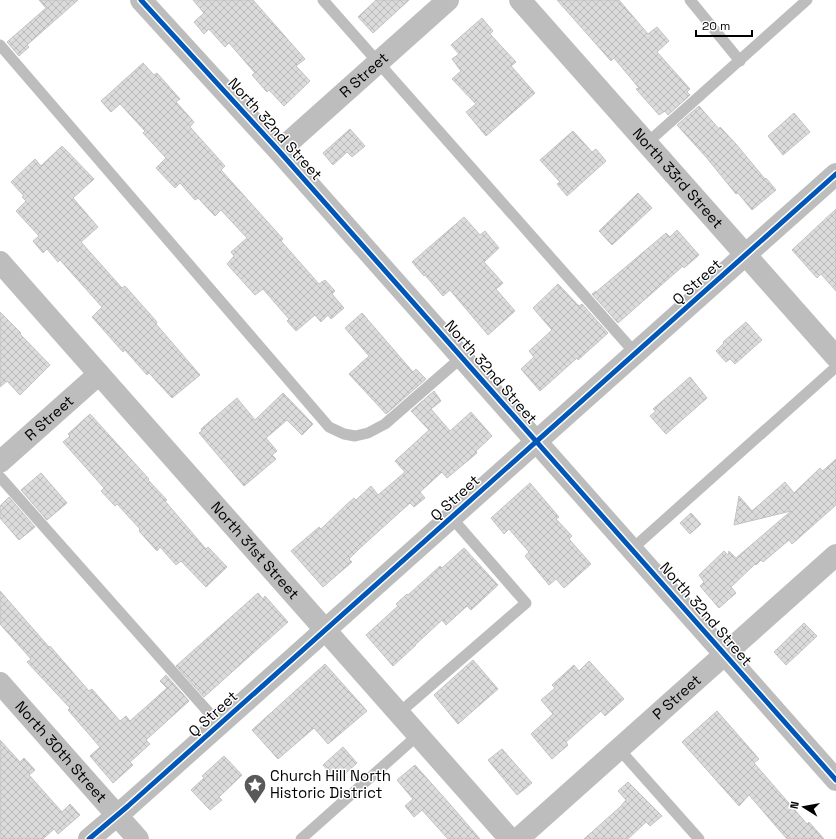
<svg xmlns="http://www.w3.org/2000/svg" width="836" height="839" font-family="'Space Grotesk',sans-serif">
<defs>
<pattern id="building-cross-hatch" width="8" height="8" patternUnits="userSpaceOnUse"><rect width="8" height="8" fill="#dbdbdb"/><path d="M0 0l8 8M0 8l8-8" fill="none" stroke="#bababa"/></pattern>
</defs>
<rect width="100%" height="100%" fill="#fff"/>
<!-- building -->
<g fill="url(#building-cross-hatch)" stroke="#c3c3c3">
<polygon points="39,0 78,0 27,45 29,47 19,56 7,42 46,8"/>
<polygon points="193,0 253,0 305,59 296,66 310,81 284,106 269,90 267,92 252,75 255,73 229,43 225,47 209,29 204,34 194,22 204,13"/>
<polygon points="376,0 409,0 373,33 358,17"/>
<polygon points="557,0 619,0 648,34 657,27 669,41 657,52 690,89 687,92 690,95 668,115 665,111 659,115 636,89 639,88 614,58 611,61"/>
<polygon points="482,18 493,31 490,34 516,62 511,66 535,93 486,136 466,112 476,104 452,79 461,71 452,59 459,54 451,45"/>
<polygon points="143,63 154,75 157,73 180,99 176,102 194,122 190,127 225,166 221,170 283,239 281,241 319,284 325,280 335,291 332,294 344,308 331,319 328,315 321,322 315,315 296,331 287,321 289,319 263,289 255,295 227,264 234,256 231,252 247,238 221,210 215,216 198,198 195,200 180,183 175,188 156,168 166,158 143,133 145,131 120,104 111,112 101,101"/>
<polygon points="699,106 719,129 720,127 736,144 765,179 766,178 776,190 752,210 738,193 736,194 706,157 677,125"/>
<polygon points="794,113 810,132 783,155 768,136"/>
<polygon points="350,129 365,146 352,157 347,152 333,165 323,153"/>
<polygon points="573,131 592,152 596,149 606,161 567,196 557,184 560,182 540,160"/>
<polygon points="62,146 94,179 73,198 98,227 81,242 122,288 125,286 157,322 156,324 200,375 172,398 149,373 147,375 125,350 123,352 92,317 102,307 60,260 58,262 47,249 43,253 33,241 39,236 16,211 26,201 22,197 24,196 11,182 35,159 41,166"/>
<polygon points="638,193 652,208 612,245 599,231"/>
<polygon points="836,209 836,291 821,274 817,278 792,250"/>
<polygon points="464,217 480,235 485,231 499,248 484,262 503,283 496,289 515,311 488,335 450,290 443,296 425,275 424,276 412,262"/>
<polygon points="677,230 699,255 684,268 683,266 618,323 592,294 596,291 596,292 666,233 670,237"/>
<polygon points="558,284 579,306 582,304 608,333 578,360 577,358 540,391 521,369 534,357 529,351 552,330 533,308"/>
<polygon points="0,312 21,333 20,334 50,365 20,395 7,381 0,387"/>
<polygon points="362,313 413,372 416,369 426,379 386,414 349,374 369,356 345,328"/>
<polygon points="746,322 762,340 735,364 730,359 726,362 716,351 724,343 723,342"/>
<polygon points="690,377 707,398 666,434 650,416 656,411 653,409"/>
<polygon points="434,391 441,401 431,409 450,431 471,412 492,436 476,451 477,453 447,478 442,472 420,492 425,498 414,507 410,503 360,548 349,559 352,562 323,587 291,551 319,527 321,529 346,505 354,498 356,500 371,486 378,495 405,472 395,461 429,430 411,411"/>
<polygon points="283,393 313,424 302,435 287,420 266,438 277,451 272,455 276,459 244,486 199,433 202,431 201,429 237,398 255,420"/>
<polygon points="90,414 149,479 148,480 167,500 165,501 206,549 208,547 227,567 206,587 181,561 176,565 160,547 157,551 139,531 140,529 117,504 115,506 101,491 104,488 63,442 70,436 68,434"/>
<polygon points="836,459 836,505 792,544 789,540 763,562 761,560 756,565 755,564 731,587 736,593 719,608 700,586 704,582 699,575 724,551 728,555 729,551 736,558 791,511 734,525 739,496 752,511 785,482 794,493 820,468 822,471 825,469"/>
<polygon points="41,473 67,503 47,520 21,490"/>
<polygon points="530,483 559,517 556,519 572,536 569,539 591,564 564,588 556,579 549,585 525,556 529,552 509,529 504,534 491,518"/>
<polygon points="9,497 35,527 19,540 0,518 0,506"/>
<polygon points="691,513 701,524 690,534 680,523"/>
<polygon points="464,548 498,585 471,610 467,606 446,625 442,620 415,645 416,645 393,666 366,635 398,606 396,604 407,594 408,595 440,566 442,568"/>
<polygon points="0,591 49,647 50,646 89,691 92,689 120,721 126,716 130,721 167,688 160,681 166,675 189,701 146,740 150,744 130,762 133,765 113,783 90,756 100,747 68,710 70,708 27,662 31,659 0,624"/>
<polygon points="258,593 263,599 265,596 288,622 204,697 176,666"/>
<polygon points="804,623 817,636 786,665 774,652"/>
<polygon points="473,660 498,689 458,724 434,695"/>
<polygon points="589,661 624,699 605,716 601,711 566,742 568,745 552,759 531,734 553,714 541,700 555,688 552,685 574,665 579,671"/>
<polygon points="325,664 367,711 328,744 314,728 278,759 252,730"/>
<polygon points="717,711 759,759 754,763 807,824 809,822 824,839 787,839 749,795 739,806 682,742"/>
<polygon points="0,740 20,762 24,758 35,770 29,775 62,812 70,804 80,815 58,834 54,829 43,839 0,839"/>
<polygon points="343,747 357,763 337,781 323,765"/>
<polygon points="502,749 532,783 517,795 488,760"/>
<polygon points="224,756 242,775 219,797 222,800 210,810 191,790 204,778 202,776"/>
<polygon points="415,765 448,802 480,839 448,839 422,810 414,817 405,806 413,799 397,780"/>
<polygon points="628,782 662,816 650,826 646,822 628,839 584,839 620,807 626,800 618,791"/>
</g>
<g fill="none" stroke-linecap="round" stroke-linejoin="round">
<!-- service -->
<g stroke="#bdbdbd" stroke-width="11">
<polyline points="323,0 635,353"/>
<polyline points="690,0 740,61"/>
<polyline points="0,45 329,427 344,434 355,436 368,433 385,424 462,357"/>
<polyline points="647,143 807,0"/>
<polyline points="0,477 219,724"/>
<polyline points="632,549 836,367"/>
<polyline points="399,713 526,603 451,517"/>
<polyline points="619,749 699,839"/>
<polyline points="301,839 418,735"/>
</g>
<!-- minor -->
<g stroke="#bdbdbd" stroke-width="22">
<polyline points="141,0 279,151 836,780"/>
<path id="s1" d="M520,0L836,357"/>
<path id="s2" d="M279,151L448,0"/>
<path id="s3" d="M0,462L99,374"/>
<path id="s4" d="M0,683L138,839"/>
<path id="s5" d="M518,839L836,555"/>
</g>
<!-- tertiary -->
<g stroke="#bdbdbd" stroke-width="22">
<path id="s6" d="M0,262L510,839"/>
<polyline points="89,839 128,806 836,174"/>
</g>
<!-- cycleway casing -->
<g stroke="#fff" stroke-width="8">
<g id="cycleway">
<polyline points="141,0 279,151 836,780"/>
<polyline points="89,839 128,806 836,174"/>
</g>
</g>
<!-- cycleway -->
<use href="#cycleway" stroke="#0057b8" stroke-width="5"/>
</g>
<!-- icons -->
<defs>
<g id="sight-pin" transform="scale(1.15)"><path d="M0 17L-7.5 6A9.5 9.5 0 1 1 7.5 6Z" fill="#595959" stroke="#fff"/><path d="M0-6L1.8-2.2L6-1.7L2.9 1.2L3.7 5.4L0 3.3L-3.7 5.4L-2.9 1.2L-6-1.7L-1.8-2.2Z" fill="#fff"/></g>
</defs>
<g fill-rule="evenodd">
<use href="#sight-pin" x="255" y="785"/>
</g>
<g text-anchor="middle" stroke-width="3" stroke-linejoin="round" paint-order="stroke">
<!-- street labels -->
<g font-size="15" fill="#000" stroke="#fff">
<text dy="5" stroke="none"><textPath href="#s2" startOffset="114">R Street</textPath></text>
<text transform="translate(275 129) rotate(48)" y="5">North 32nd Street</text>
<text dy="5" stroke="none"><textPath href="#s1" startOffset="238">North 33rd Street</textPath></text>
<text transform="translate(697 282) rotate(-42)" y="5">Q Street</text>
<text transform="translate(491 372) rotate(49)" y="5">North 32nd Street</text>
<text dy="5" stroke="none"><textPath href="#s3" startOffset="66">R Street</textPath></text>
<text transform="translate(455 498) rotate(-42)" y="5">Q Street</text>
<text dy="5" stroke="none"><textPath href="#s6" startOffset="385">North 31st Street</textPath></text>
<text transform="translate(706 614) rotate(49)" y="5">North 32nd Street</text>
<text dy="5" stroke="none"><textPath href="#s5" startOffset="213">P Street</textPath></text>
<text transform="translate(213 714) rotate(-42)" y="5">Q Street</text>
<text dy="5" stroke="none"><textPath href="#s4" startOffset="92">North 30th Street</textPath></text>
</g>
<!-- poi labels -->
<g font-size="15" fill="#000" stroke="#fff" text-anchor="start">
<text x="270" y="781">Church Hill North<tspan x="270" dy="17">Historic District</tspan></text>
</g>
</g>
<!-- north arrow -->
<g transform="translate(804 807) rotate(281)" stroke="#ffffff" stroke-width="3" paint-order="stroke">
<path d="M0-3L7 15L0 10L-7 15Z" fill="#000000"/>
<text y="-6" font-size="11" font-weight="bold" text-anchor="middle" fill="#000000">N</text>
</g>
<!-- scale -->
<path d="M696 30v6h56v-6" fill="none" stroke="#000000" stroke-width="2"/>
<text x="702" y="30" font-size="12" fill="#000000" stroke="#ffffff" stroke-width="3" paint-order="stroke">20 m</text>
</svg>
